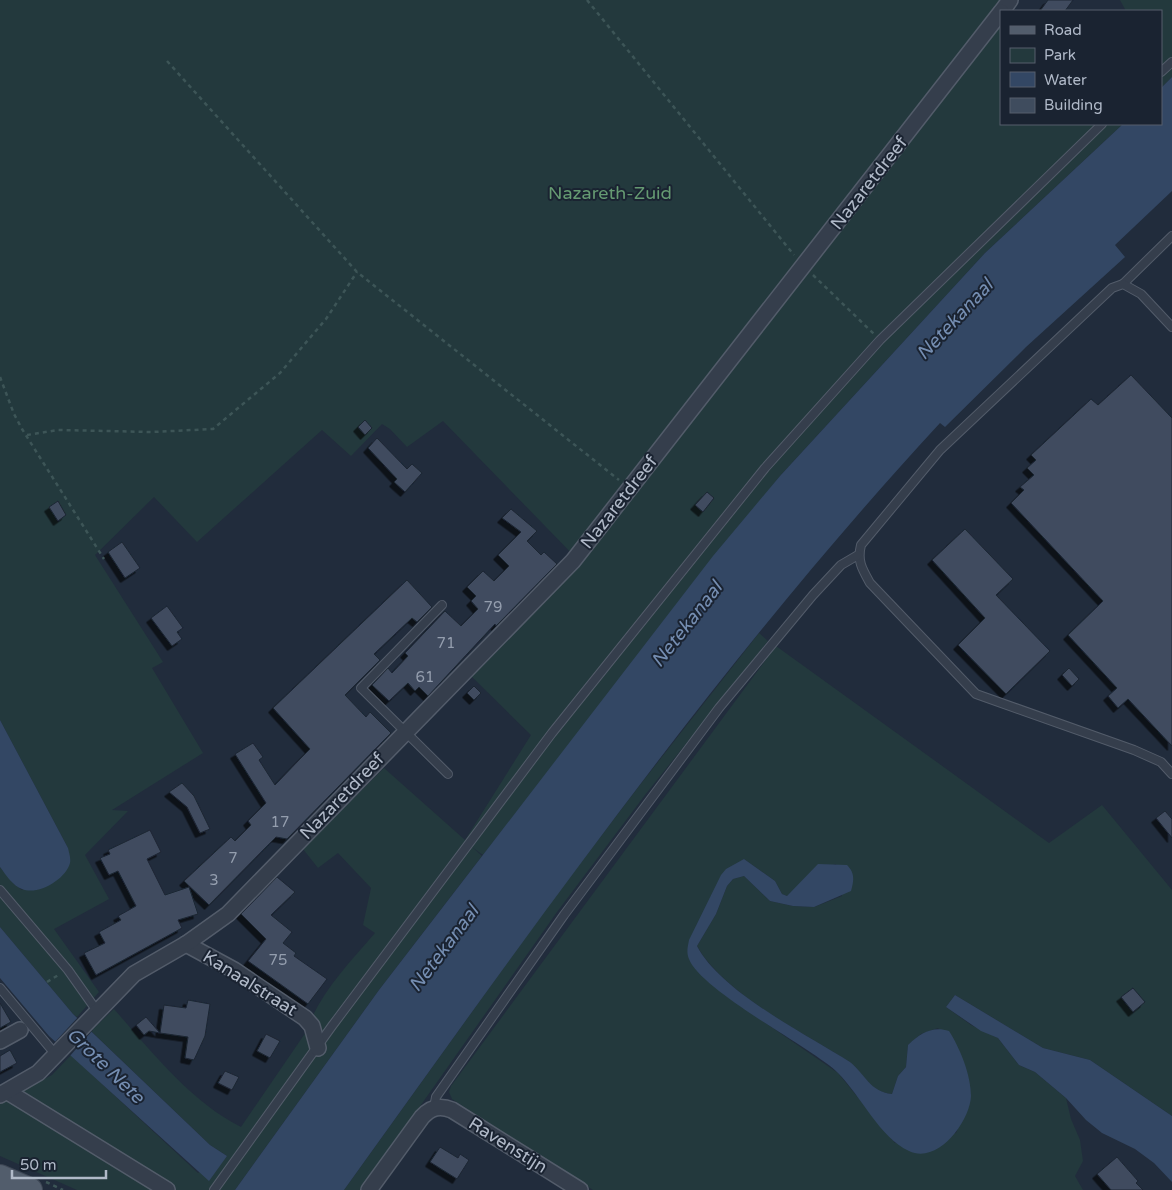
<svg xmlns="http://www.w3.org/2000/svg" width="1172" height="1190" font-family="'Varela Round',sans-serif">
<defs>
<filter id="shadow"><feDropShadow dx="-4.5" dy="4.5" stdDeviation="0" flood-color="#0009"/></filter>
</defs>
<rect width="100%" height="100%" fill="#212c3c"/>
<!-- green -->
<g fill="#23393d" fill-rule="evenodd">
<path d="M0,0H1004L1001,11V124H1123L985,253L780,476L483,855L472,847L482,856L379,990L235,1190H77L0,1156V1102L52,1075L71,1055L198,1173L227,1156L210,1145L91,1031L114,1009C150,1050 191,1102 241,1127L306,1032C319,994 349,963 375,933L363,925L371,888L338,853L318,868L303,849L384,768L465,840L531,735L470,675L580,562L443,421L407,447L390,429L382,424L351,456L322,430L197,542L154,497L95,555L163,662L152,668L203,753L112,810L128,811L85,855L109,899L54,929L99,992L77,1017L73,1014L0,927V867L14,884L22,890L68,848L0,720Z"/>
<polygon points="1120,0 1172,0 1172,77 1161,88 1161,11 1126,11"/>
<polygon points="759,633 768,641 645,795 557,912 361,1190 344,1190 548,906 636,790"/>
<path d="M776,646L1049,843L1102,805L1172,890V1116L1090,1060L1043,1048L955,995L946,1007L971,1025L998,1038L1019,1065L1035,1072L1066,1098L1071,1119L1080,1140L1083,1161L1075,1176L1083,1190H593L452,1099L449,1092L451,1086ZM744,859L775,881L782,894L787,896C803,883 815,869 836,864L842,896L814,907L793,906L770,901L744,876L733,879L727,886L716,914L697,946C724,994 804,1033 850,1062C865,1075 870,1092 892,1094L898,1076L906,1067L908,1045L921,1034L938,1028L960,1054L971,1095L956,1133L895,1143L838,1073L728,997L697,970L696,926L708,905Z"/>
</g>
<!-- water -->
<g fill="#334764">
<path d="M1172,77V191L1115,245L1125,257L1026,347L945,427L940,423C720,661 533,927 344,1190H235L379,990L713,556L780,476L985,253L1123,124H1161V88Z"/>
<path d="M0,720L68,848C69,853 71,858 70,863C66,879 38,896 22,889C13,886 6,875 0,867Z"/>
<path d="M744,859L775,881L782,894L787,896L818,864L847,865C855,873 854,880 851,891L814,907L793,906L770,901L744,876L733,879L727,886L716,914L697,946C721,992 806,1034 850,1062C865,1074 870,1092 892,1094L898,1076L906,1067L908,1045C921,1033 932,1026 949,1031C960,1048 971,1075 971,1096C970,1121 938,1165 909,1151C880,1138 861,1096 838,1073C828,1063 814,1055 801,1046C777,1030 698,984 689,959C686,952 688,946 689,940L721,875L726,869Z"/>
<polygon points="0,927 73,1014 210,1145 227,1156 209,1181 49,1036 0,978"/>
<polygon points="955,995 1043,1048 1090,1060 1172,1116 1172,1182 1154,1163 1135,1149 1102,1133 1086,1120 1066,1098 1035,1072 1019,1065 998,1038 981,1031 946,1007"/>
</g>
<!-- pier -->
<polygon fill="#212c3c" points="79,1016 93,1030 69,1057 54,1043"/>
<!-- building -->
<g fill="#3f4c5e" stroke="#1c2533" filter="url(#shadow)">
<polygon points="1048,0 1073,0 1065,11 1040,11"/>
<polygon points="1131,375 1172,418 1172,746 1128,699 1118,708 1108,696 1117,688 1068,635 1103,601 1011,503 1024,490 1020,487 1034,475 1027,468 1036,460 1031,455 1091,399 1098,405"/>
<polygon points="365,420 372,428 365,435 358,427"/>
<polygon points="377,438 407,469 412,464 422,473 405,492 394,482 397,479 368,448"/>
<polygon points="707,492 714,498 703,512 695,505"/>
<polygon points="58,501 66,515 58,521 49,507"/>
<polygon points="511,509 537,531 527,541 541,555 544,552 557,564 496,626 495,624 428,696 419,687 415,691 408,683 389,701 372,685 388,668 392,673 408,656 405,653 445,611 461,626 478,609 471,601 476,596 467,587 483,571 494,581 509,566 498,555 521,532 502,518"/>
<polygon points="965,529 1013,579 996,595 1050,651 1006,694 958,645 985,618 932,560"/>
<polygon points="122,542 140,568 125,578 108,552"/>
<polygon points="407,580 432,607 417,622 412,618 374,654 380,660 345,695 366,717 370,712 391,733 287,839 276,837 209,905 184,881 231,837 235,841 251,825 248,821 266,803 235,754 253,743 263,757 259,760 275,785 299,760 310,749 273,708"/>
<polygon points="167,606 183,628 177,632 182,639 172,646 151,618"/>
<polygon points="1069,668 1079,679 1072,686 1062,675"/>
<polygon points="474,686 481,693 474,700 467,693"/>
<polygon points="182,783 194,796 210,829 200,833 187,807 169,792"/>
<polygon points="1165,811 1172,819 1172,838 1156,818"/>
<polygon points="150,830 161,852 147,859 165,895 189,887 198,914 178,920 182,928 96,975 84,953 105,943 99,932 121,920 118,916 136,906 118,871 109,875 100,858 110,854 108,850"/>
<polygon points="277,877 295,892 271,915 292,932 283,943 296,953 294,956 327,979 308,1004 248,961 266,939 241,914"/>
<polygon points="1133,988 1145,1002 1133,1012 1121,997"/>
<polygon points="188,1000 210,1004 205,1036 194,1060 185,1058 188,1037 160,1033 164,1005 186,1008"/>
<polygon points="0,1003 11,1022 0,1028"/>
<polygon points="146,1017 160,1033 149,1031 144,1035 136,1025"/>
<polygon points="266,1034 280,1041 270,1058 257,1051"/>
<polygon points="10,1050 17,1063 0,1072 0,1056"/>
<polygon points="225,1071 239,1077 232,1090 218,1083"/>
<polygon points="440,1147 458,1158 460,1154 469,1160 457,1179 430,1162"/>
<polygon points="1117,1157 1138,1181 1136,1183 1143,1190 1111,1190 1097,1174"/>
</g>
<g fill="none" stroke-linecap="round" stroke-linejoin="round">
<!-- lane casing -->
<g stroke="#535c6a" stroke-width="10">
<g id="lane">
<polyline points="1161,72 1172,62"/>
<polyline points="1123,284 1172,236"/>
<path d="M1172,327L1141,294L1123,284L1112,288L940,450L861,545C857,561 862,569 870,583L976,694L1134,750L1161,762L1172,774"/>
<polyline points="442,605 361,688 448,774"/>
<polyline points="0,890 68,970 97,1011"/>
<polyline points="0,988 56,1055"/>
<polyline points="434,1108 436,1097 564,915 719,708 813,595 841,565 858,555"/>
<polyline points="214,1190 332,1026 552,733 765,468 880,340 1102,124"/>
</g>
</g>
<!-- street casing -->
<g stroke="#535c6a" stroke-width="18">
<g id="street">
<polyline points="1002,11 1010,0"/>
<polyline points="186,944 234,970 305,1018 312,1026 318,1048"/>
<polyline points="0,1041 20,1030"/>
<polyline points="8,1092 167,1190"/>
<polyline points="0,1095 38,1073 134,974 186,944 228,914 573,561 1001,12"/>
<path d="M369,1190L422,1117C431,1107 440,1105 452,1110L580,1190"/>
</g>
</g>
<!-- primary casing -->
<g stroke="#3e4755" stroke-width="26">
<polyline id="primary" points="0,1177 30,1190"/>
</g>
<!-- path -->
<g stroke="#3d5557" stroke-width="2.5" stroke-dasharray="4 4" stroke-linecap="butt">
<polyline points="587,0 794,255"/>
<polyline points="167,61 357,272 619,480"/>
<polyline points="813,275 874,334"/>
<polyline points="0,377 14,414 22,429 104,559"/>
<polyline points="27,435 58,430 152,432 213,429 280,373 326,319 357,272"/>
<polyline points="47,982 60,974"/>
<polyline points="46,1182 63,1190"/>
</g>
<!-- lane -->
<use href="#lane" stroke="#353e4c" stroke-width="8"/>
<!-- street -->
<use href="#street" stroke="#353e4c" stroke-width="15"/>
<!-- primary -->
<use href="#primary" stroke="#525d6c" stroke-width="24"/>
</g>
<g text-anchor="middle" stroke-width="4" stroke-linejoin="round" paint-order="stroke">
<!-- number labels -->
<g font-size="15" fill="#949eae">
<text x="493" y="612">79</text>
<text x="446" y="648">71</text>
<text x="425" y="682">61</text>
<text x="280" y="827">17</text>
<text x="233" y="863">7</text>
<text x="214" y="885">3</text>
<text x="278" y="965">75</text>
</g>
<!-- street labels -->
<g font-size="18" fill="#b0b9c8" stroke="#1a2331">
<text transform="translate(869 183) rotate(-52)" y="6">Nazaretdreef</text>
<text transform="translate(619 502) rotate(-52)" y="6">Nazaretdreef</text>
<text transform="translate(342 796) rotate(-46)" y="6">Nazaretdreef</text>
<text transform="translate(250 983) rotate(32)" y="6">Kanaalstraat</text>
<text transform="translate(508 1145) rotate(32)" y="6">Ravenstijn</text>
</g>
<!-- park labels -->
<g font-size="18" fill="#659a72" stroke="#1a2331">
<text x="610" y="199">Nazareth-Zuid</text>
</g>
<!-- water labels -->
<g font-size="19" font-style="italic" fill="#758eb2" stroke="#1a2331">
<text transform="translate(954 319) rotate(-47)" y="7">Netekanaal</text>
<text transform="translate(686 624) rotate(-52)" y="7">Netekanaal</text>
<text transform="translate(443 948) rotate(-53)" y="7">Netekanaal</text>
<text transform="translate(106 1065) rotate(44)" y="7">Grote Nete</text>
</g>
</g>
<!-- legend -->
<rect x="1000" y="10" width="162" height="115" fill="#1a2331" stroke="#565f6d"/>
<rect x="1010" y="26" width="25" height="8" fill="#525d6c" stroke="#565f6d"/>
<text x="1044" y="35" font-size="15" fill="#b0b9c8">Road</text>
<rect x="1010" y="48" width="25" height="15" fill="#23393d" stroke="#565f6d"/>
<text x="1044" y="60" font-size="15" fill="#b0b9c8">Park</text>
<rect x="1010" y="72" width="25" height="15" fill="#334764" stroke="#565f6d"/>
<text x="1044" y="85" font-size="15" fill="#b0b9c8">Water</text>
<rect x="1010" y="98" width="25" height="15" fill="#3f4c5e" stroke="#565f6d"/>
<text x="1044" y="110" font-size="15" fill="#b0b9c8">Building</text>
<!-- scale -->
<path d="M12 1170v8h94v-8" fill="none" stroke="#b0b9c8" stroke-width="2.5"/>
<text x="20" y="1170" font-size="15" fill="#b0b9c8" stroke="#1a2331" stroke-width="4" paint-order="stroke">50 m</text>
</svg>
